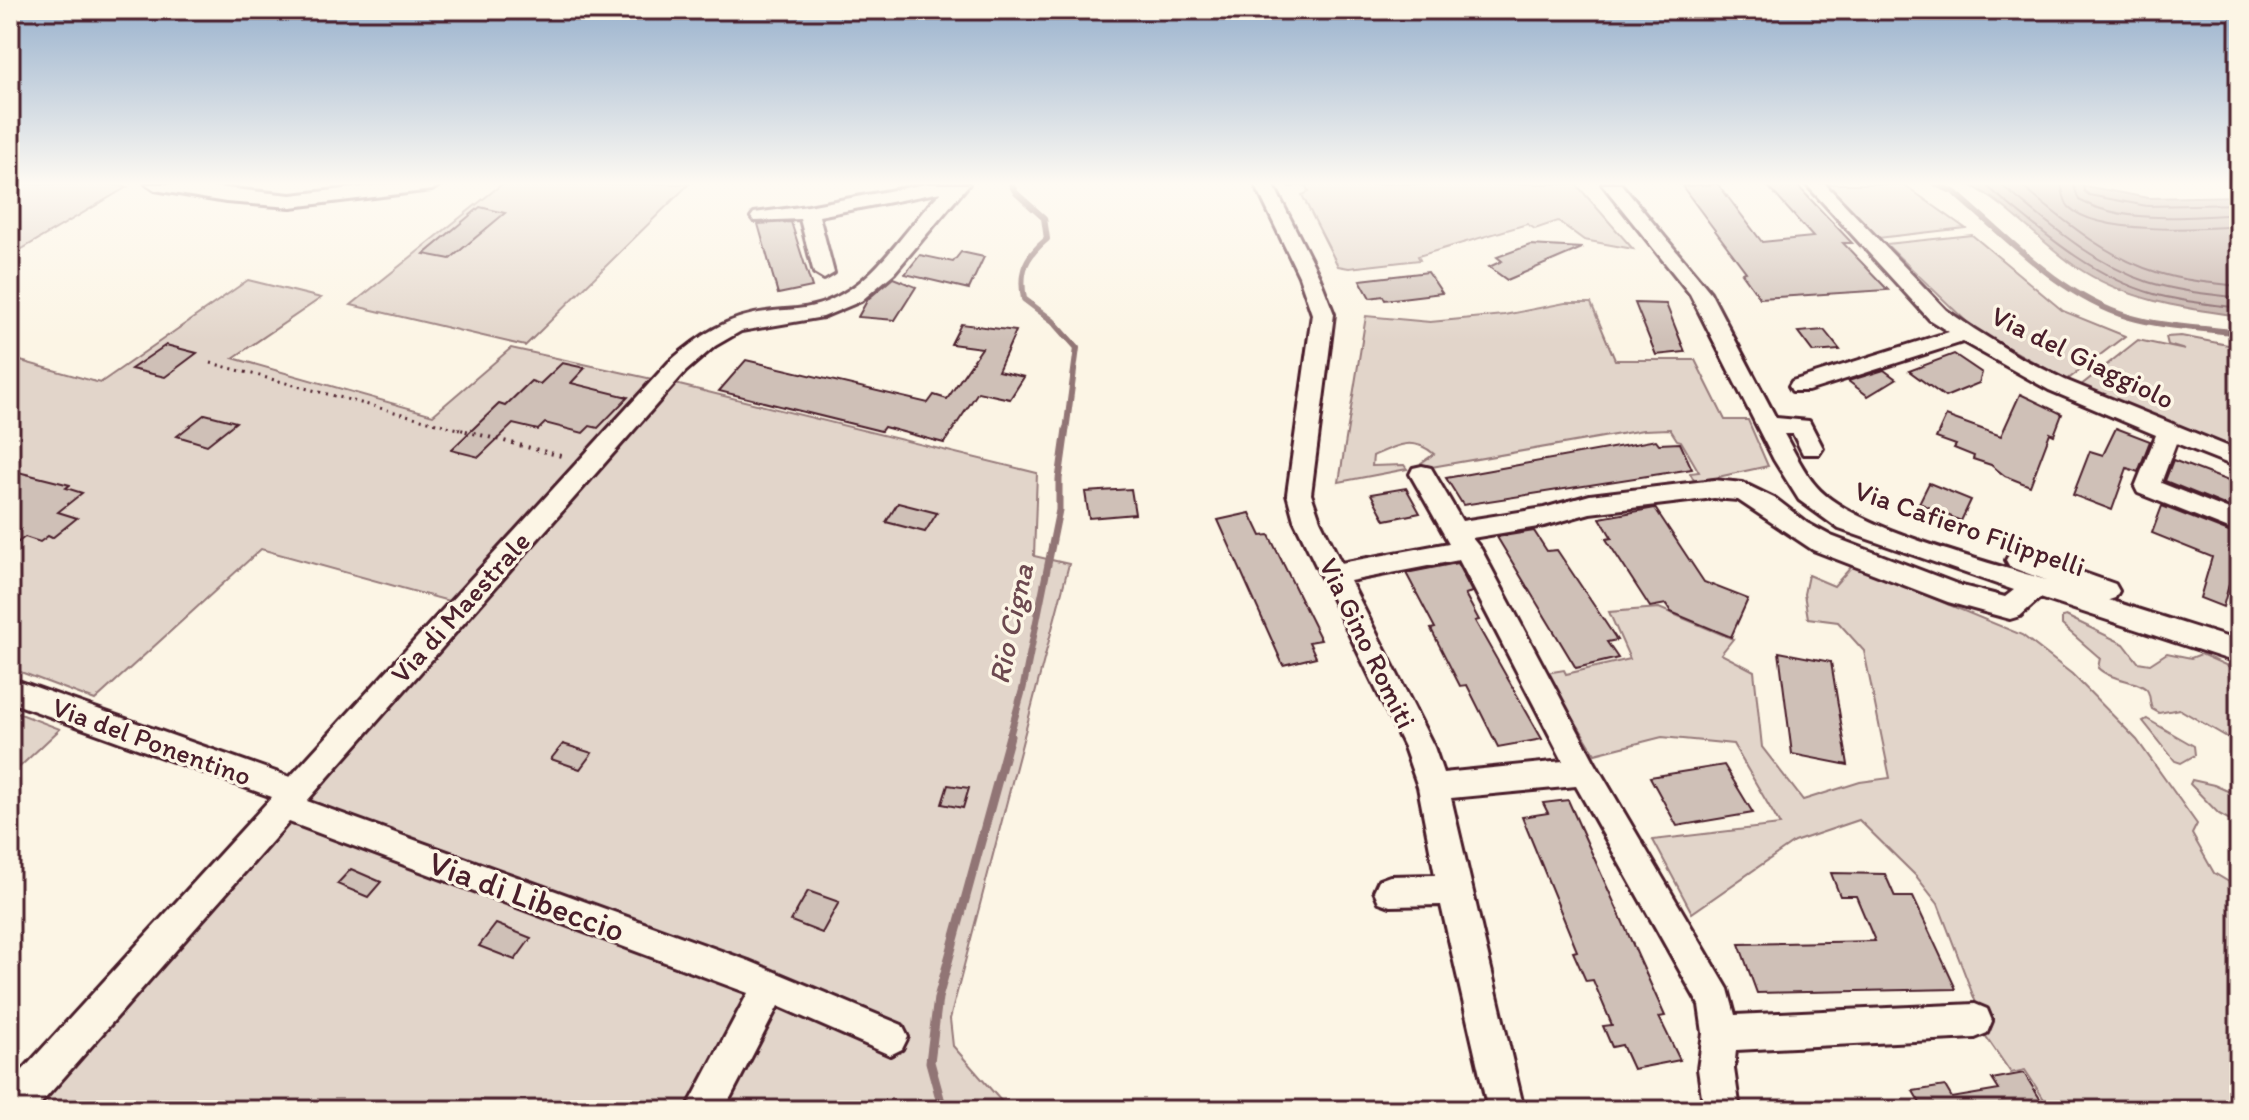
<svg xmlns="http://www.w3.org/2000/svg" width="2249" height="1120" font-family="Itim,sans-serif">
<rect width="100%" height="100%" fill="#fcf5e5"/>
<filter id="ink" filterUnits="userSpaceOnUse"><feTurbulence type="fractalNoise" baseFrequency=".0125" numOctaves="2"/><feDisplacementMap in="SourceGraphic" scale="16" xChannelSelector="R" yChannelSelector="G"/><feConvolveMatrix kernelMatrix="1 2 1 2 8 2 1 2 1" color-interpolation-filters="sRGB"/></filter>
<g filter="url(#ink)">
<!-- green -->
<g fill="#e2d5ca" stroke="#967a7a" stroke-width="2">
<polygon points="10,184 109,184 127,187 10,256"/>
<polygon points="502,184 689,184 525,346 351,305"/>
<polygon points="1287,184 1576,184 1633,249 1584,240 1558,221 1535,229 1527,224 1418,256 1420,260 1349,268 1338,266 1302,195 1309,192 1305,185 1289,187"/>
<polygon points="1825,184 1903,184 1965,228 1878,238"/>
<polygon points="1972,235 2063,311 2125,336 2067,380 1974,329 1886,244"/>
<polygon points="248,280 321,298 233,358 433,415 511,348 675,384 1037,473 1034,556 1069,564 950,1019 953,1046 1009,1110 21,1110 317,777 296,769 449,601 261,549 95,700 10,668 10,358 100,383"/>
<path d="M1565,303H1591L1615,360H1695L1725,420H1748L1768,466L1695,482L1690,473L1699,472L1681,441L1677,440L1670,429L1643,430L1420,469L1421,463L1434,454C1413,436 1397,445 1373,456L1372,466L1404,465L1407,469L1339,482L1366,316L1430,322L1504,315Z"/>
<polygon points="2181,336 2239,347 2239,359 2235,359 2239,362 2239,450 2080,386 2138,340 2185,350 2168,345 2166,337"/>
<polygon points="1853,565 2022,635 2072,674 2137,740 2197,824 2192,834 2214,873 2239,888 2239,1097 2233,1099 2232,1105 2216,1103 2211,1110 2051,1110 2025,1070 2011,1073 1985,1035 1976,1003 1938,904 1916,876 1859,820 1794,842 1692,913 1653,840 1780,825 1733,744 1662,737 1595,754 1546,673 1564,670 1566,674 1630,659 1609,612 1659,608 1733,639 1721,654 1754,671 1762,747 1803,800 1860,782 1890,778 1864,651 1838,622 1808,618 1804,594 1808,575 1834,586"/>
<path d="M2066,616L2124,644L2138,662L2150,664L2167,653L2191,658L2201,654L2239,671V744L2179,709L2159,713L2152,709C2149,703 2151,696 2147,690C2139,680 2111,681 2098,668L2100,658L2062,625V617Z"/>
<polygon points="10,710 60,729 10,776"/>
<polygon points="2147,719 2194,746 2195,755 2181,763 2175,761 2143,721"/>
<polygon points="2192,780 2214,785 2239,796 2239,825 2219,814 2190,784"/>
</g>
<!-- water -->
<path fill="#c0aca5" stroke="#917474" stroke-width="2" d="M1968,184H2075L2148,198L2239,196V316C2181,308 2125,300 2075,266C2040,242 2006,202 1968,184Z"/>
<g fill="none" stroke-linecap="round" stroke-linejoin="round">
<!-- shore -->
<g stroke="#79575c" stroke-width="2">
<path d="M1984,184C2036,226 2087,275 2154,294C2182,302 2211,304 2239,308"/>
<path d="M2000,184C2046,221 2091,263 2148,282C2177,291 2209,294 2239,298"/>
<path d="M2019,184C2062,219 2105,257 2159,273C2185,281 2212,283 2239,286"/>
<path d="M2061,184C2063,191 2064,202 2069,207C2098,235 2200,229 2239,226"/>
<path d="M2073,184L2079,200C2124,224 2189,217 2239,214"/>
<polyline points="2083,184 2084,191 2089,195 2147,206 2239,204"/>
</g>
<!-- stream-far2 -->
<g stroke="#917474" stroke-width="6">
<path d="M1011,184L1016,193L1044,218L1047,239C1025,257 1019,271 1024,299L1053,321L1077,348L1066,431"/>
<path d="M1936,184L1954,192C2007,237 2060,296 2129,317C2163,327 2203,328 2239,333"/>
</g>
<!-- stream-far1 -->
<polyline stroke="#917474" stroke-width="7" points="1009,738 1023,688 1059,510 1059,479 1066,429"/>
<!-- stream -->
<polyline stroke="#917474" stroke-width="9" points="947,1110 941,1102 930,1062 938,998 1010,736"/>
</g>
<!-- building -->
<g fill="#cfc0b7" stroke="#4a1f2b" stroke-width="2">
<polygon points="1718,184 1762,242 1813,237 1766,184 1796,184 1852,243 1843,243 1888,290 1760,298 1742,273 1746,272 1682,186"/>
<polygon points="480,207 505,213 450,259 424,254"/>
<polygon points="791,222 812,287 778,294 758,224"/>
<polygon points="1530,245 1582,248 1507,280 1489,267 1502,261 1497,257"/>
<polygon points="961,252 984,257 969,289 905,274 920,255 953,262"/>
<polygon points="1428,272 1442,293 1385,300 1383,296 1370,298 1360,280"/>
<polygon points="893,278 916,287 895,320 858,317 868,299"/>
<polygon points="1635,303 1666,304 1685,352 1656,355"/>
<polygon points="961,324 1016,331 998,371 1024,377 1010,399 978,392 944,443 884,427 881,431 719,391 746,360 928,403 934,395 947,399 982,348 951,344"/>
<polygon points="1824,330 1840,350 1813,352 1798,332"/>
<polygon points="166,345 197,353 165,377 131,369"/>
<polygon points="1954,354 1982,373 1979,383 1945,397 1909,371"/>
<polygon points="562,363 585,368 571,383 628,397 598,428 590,426 583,433 545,423 538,430 513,424 479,457 451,450 499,404 505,406 531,381 540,384"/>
<polygon points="1884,370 1896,379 1868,396 1848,381"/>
<polygon points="2020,394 2062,414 2054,435 2050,433 2030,486 2005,476 1991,465 1973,459 1974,456 1954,448 1956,445 1936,438 1946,416 2001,436"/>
<polygon points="205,414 236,422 207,445 177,436"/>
<polygon points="2116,428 2150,441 2138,472 2127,468 2112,510 2073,495 2090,451 2103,455"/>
<polygon points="1656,440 1659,444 1680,443 1692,469 1463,505 1446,478"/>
<polygon points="2173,460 2239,485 2239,511 2165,481"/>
<polygon points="10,470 70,485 66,488 82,493 58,512 77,518 52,538 48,536 40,542 25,537 10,548"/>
<polygon points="1929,483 1971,500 1961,521 1919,503"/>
<polygon points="1406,488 1420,513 1385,520 1371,494"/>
<polygon points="1131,489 1135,514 1089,518 1085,492"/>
<polygon points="898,503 937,513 925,532 886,522"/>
<polygon points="2162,506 2239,536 2239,568 2234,566 2223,607 2200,598 2212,557 2152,533"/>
<polygon points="1655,508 1704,582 1748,599 1731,637 1671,612 1666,604 1650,607 1606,539 1612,538 1600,518"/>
<polygon points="1250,513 1261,536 1269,535 1321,640 1309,642 1316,657 1283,665 1218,520"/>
<polygon points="1534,531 1547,551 1557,550 1617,640 1607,642 1618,658 1576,668 1497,537"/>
<polygon points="1457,563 1472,592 1465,594 1479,620 1475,621 1542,739 1498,747 1467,685 1460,686 1431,629 1435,628 1406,573"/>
<polygon points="1779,652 1831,662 1848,765 1792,754"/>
<polygon points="563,744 592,753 580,769 551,759"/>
<polygon points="1724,765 1753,813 1677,826 1650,777"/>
<polygon points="948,785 969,788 963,808 942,804"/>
<polygon points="1568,800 1665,1016 1659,1017 1680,1060 1633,1069 1622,1045 1612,1047 1603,1026 1612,1025 1593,980 1586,981 1573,952 1577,951 1522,817 1548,813 1543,803"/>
<polygon points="351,869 381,882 368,897 337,884"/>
<polygon points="1831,873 1885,874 1895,897 1913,897 1956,989 1757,993 1739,944 1875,941 1856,896 1840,896"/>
<polygon points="808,891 839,902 822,933 791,921"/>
<polygon points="496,924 531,938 515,960 479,946"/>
<polygon points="2024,1073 2047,1110 1924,1110 1913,1091 1945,1086 1952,1098 1999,1090 1992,1079"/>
</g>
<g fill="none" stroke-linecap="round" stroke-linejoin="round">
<!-- minor casing -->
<g stroke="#4a1f2b" stroke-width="6">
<g id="minor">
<polygon points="146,184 187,184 291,195 388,184 441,184 432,190 291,207 226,202 155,190"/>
<path d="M926,184H969L894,273L861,301L823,317L741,331L715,346L685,372L307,801L749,961L902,1025L908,1037L902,1049L890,1055L778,1006L724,1110H686L748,993L289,822L35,1110H10V1084L272,797L10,702V678L290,777L669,362C699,336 726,317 766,312C786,309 808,310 826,302C878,281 903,230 941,192L819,216L834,273L824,279L814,273L800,219L754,221L751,217L754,213L808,206Z"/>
<path d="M1255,184H1273L1319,276L1334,314L1311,494L1320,520L1341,563L1449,543L1410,474L1413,468L1422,466L1431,468L1462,521L1544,508L1590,495L1714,480L1743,483L1776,499L1807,523L1831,536L1962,586L2005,597L2014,590L1839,529L1799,500L1774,460L1690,294L1602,184H1621L1710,292L1776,418L1809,421L1823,448L1819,454H1803L1793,434H1784C1794,451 1803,471 1816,486C1853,529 1990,562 2046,580L2010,567L2006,560L2010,553L2019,550L2028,553L2115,584L2119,591L2115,598L2109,600L2239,641V663L2040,598L2020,616L2010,619L1948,602L1813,550L1738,500L1714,498L1590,513L1544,526L1472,538L1481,549L1595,763L1728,989L1735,1015L1975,1004L1987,1009L1992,1021L1987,1033L1975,1038L1736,1050L1734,1069L1740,1110H1704L1698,1069L1703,1033L1699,1005L1576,786L1451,798L1524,1110H1488L1441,905L1390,906L1379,902L1374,891L1379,880L1390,876L1435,875L1418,787L1404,747L1294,520L1287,494L1312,314L1299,276ZM1459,560L1563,761L1443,773L1434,747L1350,581Z"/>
<polygon points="1806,184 1825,184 1946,310 1974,329 2019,357 2065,380 2239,451 2239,468 2176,443 2161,483 2239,514 2239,533 2138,493 2135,487 2156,435 2049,390 1963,342 1808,391 1792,391 1789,386 1792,381 1949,332 1930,320"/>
</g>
</g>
<!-- path-far1 -->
<polyline stroke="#4a1f2b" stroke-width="3" stroke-dasharray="2 5" stroke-linecap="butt" points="211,363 466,431"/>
<!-- path -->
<polyline stroke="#4a1f2b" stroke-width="4" stroke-dasharray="2 6" stroke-linecap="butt" points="458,429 565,457"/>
<!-- minor -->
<use href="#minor" fill="#fcf5e5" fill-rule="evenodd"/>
</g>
</g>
<!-- sky -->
<linearGradient id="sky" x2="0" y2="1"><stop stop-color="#98b1cd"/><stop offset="0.54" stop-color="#fefaf3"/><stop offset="1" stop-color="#fefaf3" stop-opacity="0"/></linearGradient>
<rect width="2249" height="340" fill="url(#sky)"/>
<g text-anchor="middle" stroke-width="7" stroke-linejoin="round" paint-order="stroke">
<!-- street labels -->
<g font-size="28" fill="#4a1f2b" stroke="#fcf5e5">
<text transform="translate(2083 357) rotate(26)" y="10">Via del Giaggiolo</text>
<text transform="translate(1970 528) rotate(19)" y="10">Via Cafiero Filippelli</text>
<text transform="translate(460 607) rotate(-48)" y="10">Via di Maestrale</text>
<text transform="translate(1368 643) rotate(64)" y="10">Via Gino Romiti</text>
<text transform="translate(152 741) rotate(20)" y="10">Via del Ponentino</text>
</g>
<!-- water labels -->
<g font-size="30" font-style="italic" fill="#6d4950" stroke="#fcf5e5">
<text transform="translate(1011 624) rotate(-78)" y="10">Rio Cigna</text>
</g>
<!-- near-street labels -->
<g font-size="34" fill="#4a1f2b" stroke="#fcf5e5">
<text transform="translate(527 896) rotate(20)" y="12">Via di Libeccio</text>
</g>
</g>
<!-- margin -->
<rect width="2249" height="1120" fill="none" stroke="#fcf5e5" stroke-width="40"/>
<rect x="20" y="20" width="2209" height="1080" fill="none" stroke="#4a1f2b" stroke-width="3" filter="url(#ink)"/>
</svg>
